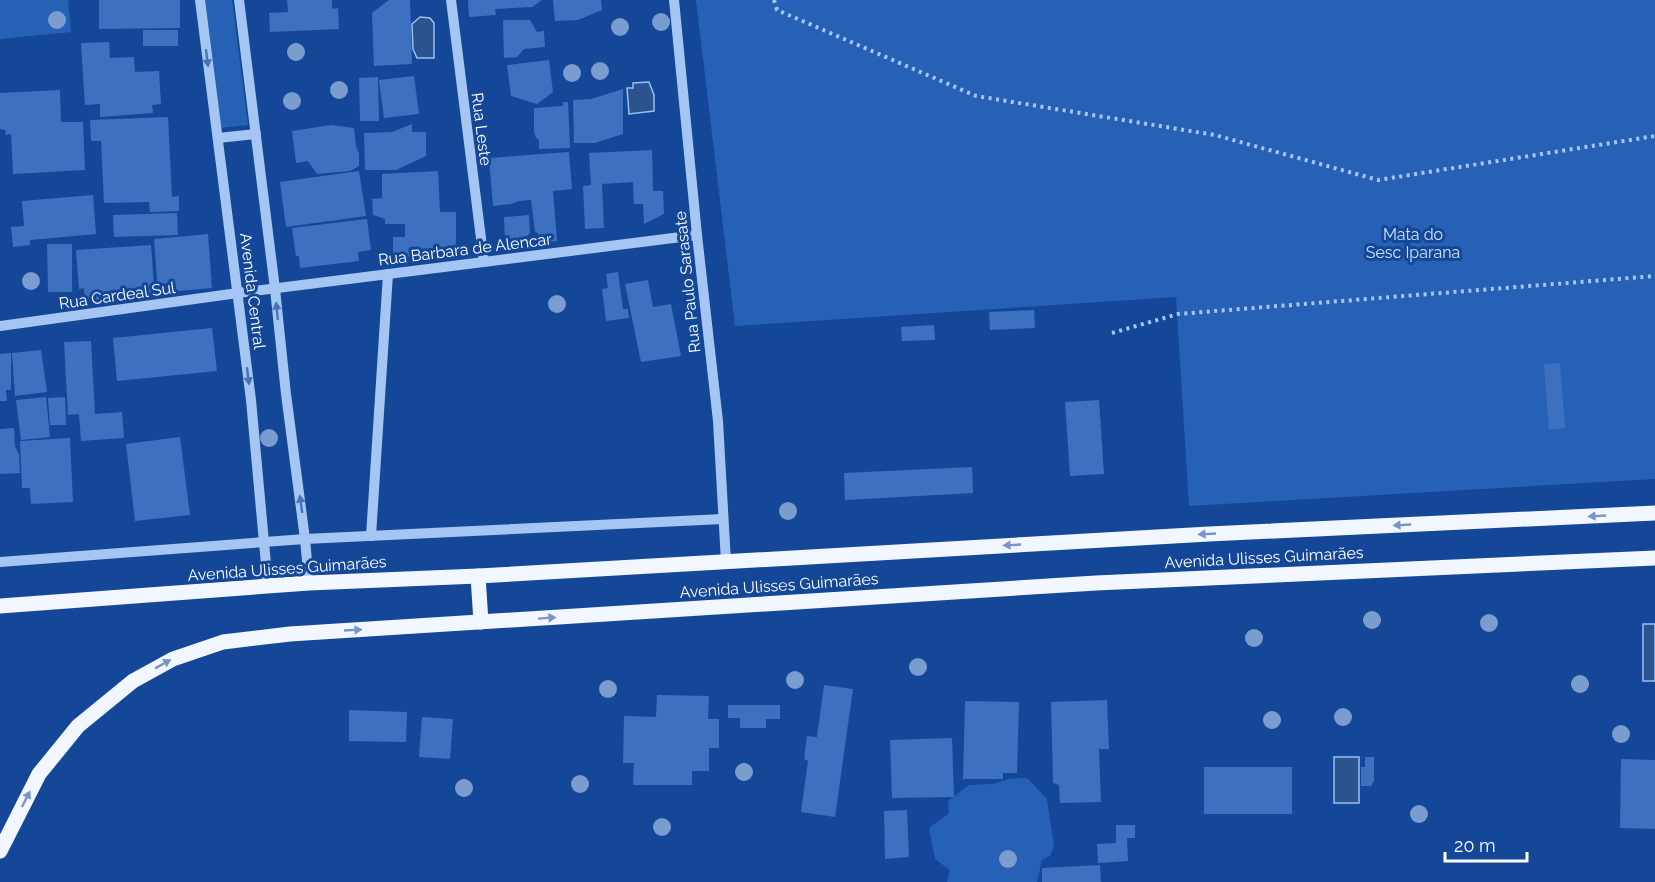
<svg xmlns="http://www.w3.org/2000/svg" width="1655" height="882" font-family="Raleway,sans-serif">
<rect width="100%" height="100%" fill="#144797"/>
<!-- green -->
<g fill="#2761b6">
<polygon points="0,0 68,0 71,32 0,39"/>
<polygon points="202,0 232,0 248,125 219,128"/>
<polygon points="696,0 1655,0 1655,479 1189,506 1176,297 735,326"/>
<polygon points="1027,778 1047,799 1054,846 1050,856 1042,860 1037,882 947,882 950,870 935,859 929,828 949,813 948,801 969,785 992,784 1009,779"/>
</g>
<!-- water -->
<g fill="#2d538f" stroke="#97bff5" stroke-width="1.5">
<polygon points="420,17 430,18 434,23 434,58 417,58 413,49 412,24"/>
<polygon points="649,82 654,95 654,111 629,114 627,88 633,88 633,83"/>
<rect x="1643" y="624" width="12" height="57"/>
<rect x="1334" y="757" width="25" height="46"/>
</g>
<!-- building -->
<g fill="#3d71bf">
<polygon points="99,0 180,0 180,28 99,29"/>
<polygon points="287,0 332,0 332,9 338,8 339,29 270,32 269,13 288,12"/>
<polygon points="389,0 410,0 412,64 374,66 372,13"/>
<polygon points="468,0 542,0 532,7 495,9 496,15 469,17"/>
<polygon points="553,0 601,0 602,10 578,20 555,21"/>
<polygon points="503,20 530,20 537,32 544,31 545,47 524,49 517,57 504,58"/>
<rect x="143" y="30" width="35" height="16"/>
<polygon points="109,42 110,58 134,57 135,72 159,71 161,104 152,105 153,113 100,117 100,104 85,105 81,43"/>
<polygon points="549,60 553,92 537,104 511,96 507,65"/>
<polygon points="414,76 419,114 384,118 379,80"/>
<polygon points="378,77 379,121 360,121 359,78"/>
<polygon points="623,89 623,134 595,143 574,143 573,100 591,99"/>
<polygon points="60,90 61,122 83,122 85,170 13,174 11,134 6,135 5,130 0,129 0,93"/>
<polygon points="563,102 568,102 570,148 539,149 539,140 536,138 534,132 534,108 563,106"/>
<polygon points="168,117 172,197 179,196 179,211 150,212 149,202 104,203 101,141 91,141 90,120"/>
<polygon points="412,124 412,132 426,132 426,156 396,170 365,170 364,133 392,132"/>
<polygon points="331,125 354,128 356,146 359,154 359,166 350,171 317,174 308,161 296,163 292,131"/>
<polygon points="652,150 653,191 663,191 664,214 644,224 643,204 634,204 633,182 602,184 604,228 585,229 583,186 591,185 589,153"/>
<polygon points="569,152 572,189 553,191 557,241 539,243 538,233 535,232 531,200 519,201 511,204 493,206 489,158"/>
<polygon points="359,171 366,216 286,227 280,182"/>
<polygon points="438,171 440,212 456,212 456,251 444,251 444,257 393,258 393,237 405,237 405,224 385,224 385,219 373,215 372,199 382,198 382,174"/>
<polygon points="93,195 96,234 30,240 30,245 13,247 11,227 24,226 22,201"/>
<polygon points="177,213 178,235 114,237 113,215"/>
<polygon points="529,215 530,233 524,239 505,240 504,217"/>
<polygon points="367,219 371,250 358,252 359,261 300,268 299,256 296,256 292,228"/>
<polygon points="208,234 212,288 158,293 154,239"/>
<polygon points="47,244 72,244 72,292 48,292"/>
<polygon points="151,245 155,298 85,302 84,288 79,289 76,250"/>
<polygon points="618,272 623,309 628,309 629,318 606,321 602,289 608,288 606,274"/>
<polygon points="648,280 653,307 671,304 681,356 641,362 625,284"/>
<polygon points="1034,310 1035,328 990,330 989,312"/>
<polygon points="934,325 935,340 902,341 901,327"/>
<polygon points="212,328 217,371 117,381 113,338"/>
<polygon points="91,341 95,414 122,412 124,438 81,441 79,414 68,415 64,342"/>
<polygon points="41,350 47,392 15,396 12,353"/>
<polygon points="11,353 11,390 6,390 7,401 0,401 0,354"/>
<polygon points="1560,363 1565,428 1549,430 1544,364"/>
<polygon points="46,397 50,437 21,440 16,400"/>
<polygon points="65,397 66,425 50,425 48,398"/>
<polygon points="1099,400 1104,474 1070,476 1065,402"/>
<polygon points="14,428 15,446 19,455 20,473 0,474 0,429"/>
<polygon points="180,437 190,515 135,521 126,444"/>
<polygon points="70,438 73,502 31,504 30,488 22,488 20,441"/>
<polygon points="972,467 973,493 845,500 844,473"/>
<polygon points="824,685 853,689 835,817 801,812 808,761 804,759 807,736 817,737"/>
<polygon points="657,695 709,696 708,719 719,719 719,748 709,748 709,771 692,771 692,785 633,785 634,763 623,763 624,716 656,717"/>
<polygon points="1107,700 1109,749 1099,749 1101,802 1060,803 1059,785 1053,783 1051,702"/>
<polygon points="965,701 1019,702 1017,773 1003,773 1003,779 963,779"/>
<polygon points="728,705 780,705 780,719 766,719 766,728 740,728 740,718 728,718"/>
<polygon points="349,710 407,712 406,742 349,741"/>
<polygon points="422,717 453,719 450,759 419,757"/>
<polygon points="952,738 954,797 892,798 890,740"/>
<polygon points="1365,757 1374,757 1374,781 1371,786 1361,786 1361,767 1365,767"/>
<polygon points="1621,759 1655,760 1655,829 1620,828"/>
<rect x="1204" y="767" width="88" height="47"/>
<polygon points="907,810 909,857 885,859 884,811"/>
<polygon points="1116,825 1135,825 1135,838 1127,838 1128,861 1098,863 1097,844 1116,843"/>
<polygon points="1100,865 1101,882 1042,882 1042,868"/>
</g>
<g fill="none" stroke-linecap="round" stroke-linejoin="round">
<!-- path -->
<g stroke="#a5c5f3" stroke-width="4" stroke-dasharray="3 4.5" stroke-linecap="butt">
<polyline points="774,0 777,10 976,96 1215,135 1378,180 1655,136"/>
<polyline points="1112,333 1178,314 1655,276"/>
</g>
<!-- minor -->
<g stroke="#a5c5f3" stroke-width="10">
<polyline points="200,0 251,400 268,586"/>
<polyline points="239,0 275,289 286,394 305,539 309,583"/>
<polyline points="451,0 484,262"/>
<polyline points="674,0 697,235 718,421 726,562"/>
<polyline points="218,138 256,134"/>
<polyline points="0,326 238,293 697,235"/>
<polyline points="371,536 388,274"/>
<polyline points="0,562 305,539 723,519"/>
</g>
<!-- major -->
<g stroke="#f1f6ff" stroke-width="15">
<polyline points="478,576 481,622"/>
<polyline points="0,606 309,583 478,576 1209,534 1655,513"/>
<polyline points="0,851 39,774 78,726 133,681 173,659 223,642 290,634 1096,583 1655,558"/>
</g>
</g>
<!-- trees -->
<g fill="#7a9ccf">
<circle cx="57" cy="20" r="9"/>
<circle cx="661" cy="22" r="9"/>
<circle cx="620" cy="27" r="9"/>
<circle cx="296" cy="52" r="9"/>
<circle cx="600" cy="71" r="9"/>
<circle cx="572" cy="73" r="9"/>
<circle cx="339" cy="90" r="9"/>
<circle cx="292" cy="101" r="9"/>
<circle cx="31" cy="281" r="9"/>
<circle cx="557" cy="304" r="9"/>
<circle cx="269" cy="438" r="9"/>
<circle cx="788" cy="511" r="9"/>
<circle cx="1372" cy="620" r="9"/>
<circle cx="1489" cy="623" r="9"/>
<circle cx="1254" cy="638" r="9"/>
<circle cx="918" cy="667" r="9"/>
<circle cx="795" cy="680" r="9"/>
<circle cx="1580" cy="684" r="9"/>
<circle cx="608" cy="689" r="9"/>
<circle cx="1343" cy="717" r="9"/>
<circle cx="1272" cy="720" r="9"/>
<circle cx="1621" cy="734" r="9"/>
<circle cx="744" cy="772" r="9"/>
<circle cx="580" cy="784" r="9"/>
<circle cx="464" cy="788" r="9"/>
<circle cx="1419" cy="814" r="9"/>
<circle cx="662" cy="827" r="9"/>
<circle cx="1008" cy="859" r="9"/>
</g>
<!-- one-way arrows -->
<defs><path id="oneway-solid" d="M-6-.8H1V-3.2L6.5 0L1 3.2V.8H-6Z" transform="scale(1.5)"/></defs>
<g fill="#4773b7">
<use href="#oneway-solid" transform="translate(207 58) rotate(83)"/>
<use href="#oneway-solid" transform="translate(277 311) rotate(-96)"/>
<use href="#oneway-solid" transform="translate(248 376) rotate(83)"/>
<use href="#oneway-solid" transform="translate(301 504) rotate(-98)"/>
</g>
<g fill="#7796c6">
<use href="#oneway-solid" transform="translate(1597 516) rotate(177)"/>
<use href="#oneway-solid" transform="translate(1402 525) rotate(177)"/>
<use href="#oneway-solid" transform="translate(1207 534) rotate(177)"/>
<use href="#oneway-solid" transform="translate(1012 545) rotate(177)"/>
<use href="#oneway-solid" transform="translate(547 618) rotate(-4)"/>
<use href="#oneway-solid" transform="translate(353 630) rotate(-3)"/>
<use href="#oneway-solid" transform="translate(163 664) rotate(-29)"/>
<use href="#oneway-solid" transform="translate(26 799) rotate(-63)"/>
</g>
<g text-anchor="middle" stroke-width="6" stroke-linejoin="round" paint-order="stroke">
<!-- street labels -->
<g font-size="16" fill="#fff" stroke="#144797">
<text transform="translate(482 129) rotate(83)" y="6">Rua Leste</text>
<text transform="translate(465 249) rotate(-7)" y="6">Rua Barbara de Alencar</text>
<text transform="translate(687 282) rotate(-96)" y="6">Rua Paulo Sarasate</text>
<text transform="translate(253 291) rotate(83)" y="6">Avenida Central</text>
<text transform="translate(117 295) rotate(-8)" y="6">Rua Cardeal Sul</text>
<text transform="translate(1264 557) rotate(-3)" y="6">Avenida Ulisses Guimarães</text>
<text transform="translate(287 568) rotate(-4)" y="6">Avenida Ulisses Guimarães</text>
<text transform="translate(779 585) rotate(-4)" y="6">Avenida Ulisses Guimarães</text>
</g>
<!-- park labels -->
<g font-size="16" fill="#cde1fd" stroke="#144797">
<text x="1413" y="240">Mata do<tspan x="1413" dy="18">Sesc Iparana</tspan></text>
</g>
</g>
<!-- scale -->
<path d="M1445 852v9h82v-9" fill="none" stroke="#ffffff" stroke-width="3"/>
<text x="1454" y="852" font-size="18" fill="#ffffff" stroke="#144797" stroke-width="4.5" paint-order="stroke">20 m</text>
</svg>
